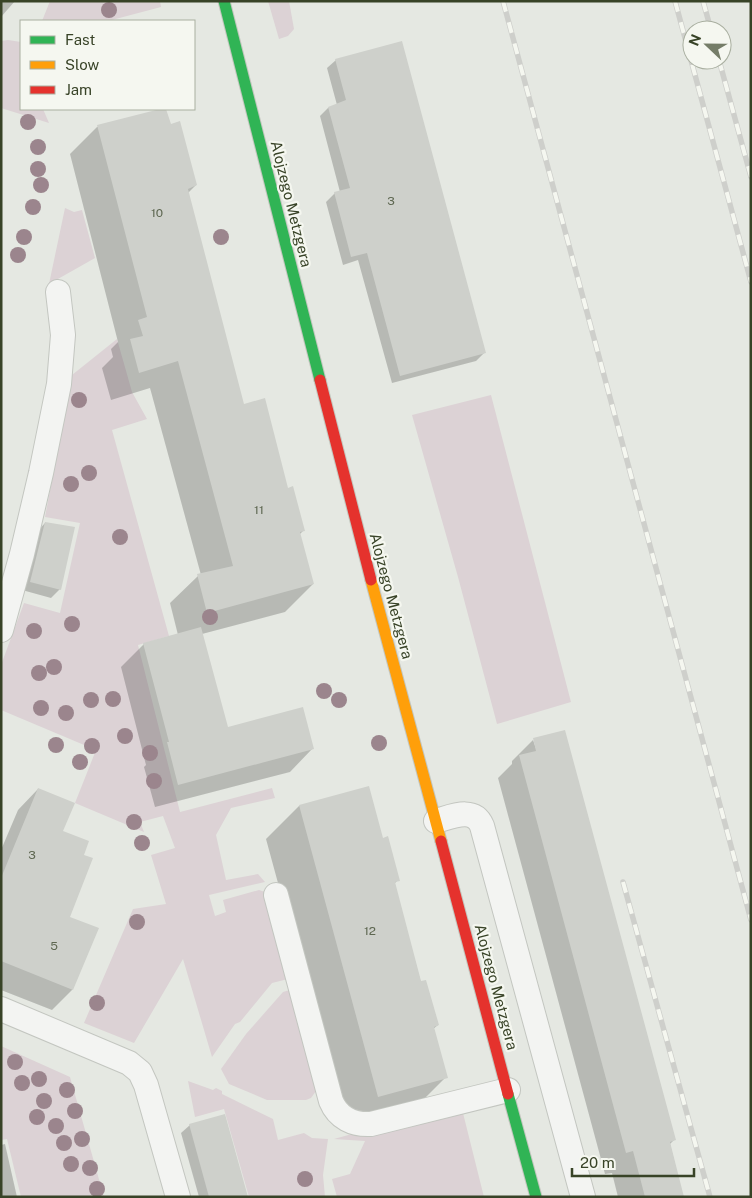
<svg xmlns="http://www.w3.org/2000/svg" width="752" height="1198" font-family="'Public Sans',sans-serif">
<rect width="100%" height="100%" fill="#e5e8e2"/>
<!-- green -->
<g fill="#dcd2d5">
<polygon points="50,1 160,1 161,7 108,21 42,21"/>
<polygon points="268,1 289,1 294,29 288,36 279,39"/>
<polygon points="8,40 21,42 21,109 43,109 49,123 1,108 1,41"/>
<polygon points="65,208 74,212 82,210 95,258 49,284"/>
<polygon points="117,339 132,392 147,419 112,430 169,636 138,645 180,812 272,788 275,798 231,808 216,835 226,880 258,874 265,882 209,895 215,916 226,912 223,900 259,890 268,893 288,979 272,983 240,1022 235,1024 212,1057 183,959 134,1043 84,1023 133,909 166,904 151,855 175,848 163,816 140,822 144,832 75,803 96,750 1,710 1,665 24,603 60,613 80,523 45,517 72,375"/>
<polygon points="491,395 571,702 497,724 458,577 412,415"/>
<polygon points="293,989 316,1091 311,1098 306,1100 267,1100 229,1084 221,1069 246,1034 283,992"/>
<polygon points="1,1046 70,1077 104,1197 21,1197 7,1139 1,1140"/>
<polygon points="188,1081 213,1090 216,1088 222,1091 222,1094 273,1119 278,1140 304,1133 312,1138 328,1139 323,1175 325,1197 249,1197 224,1109 195,1117"/>
<polygon points="463,1113 484,1197 337,1197 332,1179 350,1174 365,1141 334,1139 359,1132"/>
</g>
<!-- shadow -->
<g fill="#0003">
<polygon points="1,1 15,1 1,17"/>
<polygon points="336,60 485,352 476,361 392,383 358,260 343,265 326,202 335,193 340,192 320,116 328,108 337,105 327,68"/>
<polygon points="165,109 170,125 196,185 188,193 243,405 287,490 303,531 299,535 313,584 285,612 202,634 227,729 313,748 290,772 155,807 144,767 146,765 121,667 144,644 178,635 170,603 198,576 201,575 150,388 111,400 102,368 113,357 111,349 118,342 70,154 97,127"/>
<polygon points="45,523 60,589 51,598 22,590 37,532"/>
<polygon points="533,740 674,1140 670,1144 683,1197 618,1197 612,1173 605,1174 498,778 512,764 512,761"/>
<polygon points="368,788 382,839 398,880 394,884 421,983 438,1025 433,1029 446,1077 413,1110 345,1129 266,839 299,806"/>
<polygon points="38,789 62,832 82,856 68,917 97,929 72,990 52,1010 1,990 1,850 18,810"/>
<polygon points="190,1125 247,1197 199,1197 181,1133"/>
<polygon points="5,1144 17,1197 1,1197 1,1145"/>
</g>
<!-- building -->
<g fill="#ced0cb">
<polygon points="402,41 486,353 400,376 367,253 351,257 334,192 350,188 328,107 346,100 335,59"/>
<polygon points="160,109 166,109 171,124 180,121 197,185 188,189 244,404 265,398 288,488 293,486 305,531 300,532 314,584 207,613 197,574 233,566 178,361 139,373 130,339 143,336 138,320 147,317 97,125"/>
<polygon points="45,522 75,527 61,590 30,582"/>
<polygon points="201,627 228,727 303,707 314,749 178,785 167,742 169,742 143,643"/>
<polygon points="565,730 676,1140 670,1142 684,1197 645,1197 633,1151 626,1153 519,755 536,751 533,738"/>
<polygon points="369,786 383,838 388,836 400,881 395,882 421,981 426,980 439,1025 434,1027 448,1078 378,1097 299,805"/>
<polygon points="38,788 75,803 63,831 89,841 84,855 93,858 70,917 99,928 73,990 1,961 1,878"/>
<polygon points="225,1114 248,1197 209,1197 189,1124"/>
</g>
<g fill="none" stroke-linecap="round" stroke-linejoin="round">
<!-- lane casing -->
<g stroke="#c3c6c0" stroke-width="26">
<g id="lane">
<polyline points="1,630 22,554 41,473 59,384 63,335 58,292"/>
<path d="M436,821C451,817 474,806 482,826L583,1197"/>
<path d="M276,895L331,1101C338,1118 353,1125 371,1124L508,1090"/>
<polyline points="1,1009 129,1063 140,1072 146,1085 178,1197"/>
</g>
</g>
<!-- fast casing -->
<g stroke="#c3c6be" stroke-width="13">
<g id="fast">
<polyline points="224,1 320,380"/>
<polyline points="508,1094 536,1197"/>
</g>
</g>
<!-- slow casing -->
<g stroke="#c3c6be" stroke-width="13">
<polyline id="slow" points="371,580 441,841"/>
</g>
<!-- jam casing -->
<g stroke="#c3c6be" stroke-width="13">
<g id="jam">
<polyline points="320,380 371,580"/>
<polyline points="441,841 508,1094"/>
</g>
</g>
<!-- lane -->
<use href="#lane" stroke="#f3f4f2" stroke-width="24"/>
<!-- fast -->
<use href="#fast" stroke="#30b455" stroke-width="11"/>
<!-- slow -->
<use href="#slow" stroke="#ff9f0a" stroke-width="11"/>
<!-- jam -->
<use href="#jam" stroke="#e5322d" stroke-width="11"/>
<!-- rail casing -->
<g stroke="#cecfcb" stroke-width="5.5">
<g id="rail">
<polyline points="503,1 751,920"/>
<polyline points="675,1 751,282"/>
<polyline points="703,1 711,30"/>
<polyline points="719,60 751,177"/>
<polyline points="623,882 710,1197"/>
</g>
</g>
<!-- rail -->
<use href="#rail" stroke="#f5f7f0" stroke-width="4" stroke-dasharray="11" stroke-linecap="butt"/>
</g>
<!-- trees -->
<g fill="#9b858d">
<circle cx="109" cy="10" r="8"/>
<circle cx="28" cy="122" r="8"/>
<circle cx="38" cy="147" r="8"/>
<circle cx="38" cy="169" r="8"/>
<circle cx="41" cy="185" r="8"/>
<circle cx="33" cy="207" r="8"/>
<circle cx="24" cy="237" r="8"/>
<circle cx="221" cy="237" r="8"/>
<circle cx="18" cy="255" r="8"/>
<circle cx="79" cy="400" r="8"/>
<circle cx="89" cy="473" r="8"/>
<circle cx="71" cy="484" r="8"/>
<circle cx="120" cy="537" r="8"/>
<circle cx="210" cy="617" r="8"/>
<circle cx="72" cy="624" r="8"/>
<circle cx="34" cy="631" r="8"/>
<circle cx="54" cy="667" r="8"/>
<circle cx="39" cy="673" r="8"/>
<circle cx="324" cy="691" r="8"/>
<circle cx="113" cy="699" r="8"/>
<circle cx="91" cy="700" r="8"/>
<circle cx="339" cy="700" r="8"/>
<circle cx="41" cy="708" r="8"/>
<circle cx="66" cy="713" r="8"/>
<circle cx="125" cy="736" r="8"/>
<circle cx="379" cy="743" r="8"/>
<circle cx="56" cy="745" r="8"/>
<circle cx="92" cy="746" r="8"/>
<circle cx="150" cy="753" r="8"/>
<circle cx="80" cy="762" r="8"/>
<circle cx="154" cy="781" r="8"/>
<circle cx="134" cy="822" r="8"/>
<circle cx="142" cy="843" r="8"/>
<circle cx="137" cy="922" r="8"/>
<circle cx="97" cy="1003" r="8"/>
<circle cx="15" cy="1062" r="8"/>
<circle cx="39" cy="1079" r="8"/>
<circle cx="22" cy="1083" r="8"/>
<circle cx="67" cy="1090" r="8"/>
<circle cx="44" cy="1101" r="8"/>
<circle cx="75" cy="1111" r="8"/>
<circle cx="37" cy="1117" r="8"/>
<circle cx="56" cy="1126" r="8"/>
<circle cx="82" cy="1139" r="8"/>
<circle cx="64" cy="1143" r="8"/>
<circle cx="71" cy="1164" r="8"/>
<circle cx="90" cy="1168" r="8"/>
<circle cx="305" cy="1179" r="8"/>
<circle cx="97" cy="1189" r="8"/>
</g>
<g text-anchor="middle" stroke-width="4.5" stroke-linejoin="round" paint-order="stroke">
<!-- number labels -->
<g font-size="12" fill="#5e6751">
<text x="391" y="205">3</text>
<text x="157" y="217">10</text>
<text x="259" y="514">11</text>
<text x="32" y="859">3</text>
<text x="370" y="935">12</text>
<text x="54" y="950">5</text>
</g>
<!-- street labels -->
<g font-size="15" fill="#384327" stroke="#f5f7f0">
<text transform="translate(291 204) rotate(76)" y="5">Alojzego Metzgera</text>
<text transform="translate(391 596) rotate(75)" y="5">Alojzego Metzgera</text>
<text transform="translate(496 987) rotate(75)" y="5">Alojzego Metzgera</text>
</g>
</g>
<!-- border -->
<rect width="752" height="1198" fill="none" stroke="#384327" stroke-width="5"/>
<!-- legend -->
<rect x="20" y="20" width="175" height="90" fill="#f5f7f0" stroke="#a9afa0"/>
<rect x="30" y="36" width="25" height="8" fill="#30b455" stroke="#a9afa0"/>
<text x="65" y="45" font-size="15" fill="#384327">Fast</text>
<rect x="30" y="61" width="25" height="8" fill="#ff9f0a" stroke="#a9afa0"/>
<text x="65" y="70" font-size="15" fill="#384327">Slow</text>
<rect x="30" y="86" width="25" height="8" fill="#e5322d" stroke="#a9afa0"/>
<text x="65" y="95" font-size="15" fill="#384327">Jam</text>
<!-- north arrow -->
<g transform="translate(707 45) rotate(292)"><circle r="24" fill="#f5f7f0" stroke="#a9afa0"/>
<path d="M0-4L9 19L0 12L-9 19Z" fill="#757d68"/>
<text y="-8" font-size="14" font-weight="bold" text-anchor="middle" fill="#384327">N</text>
</g>
<!-- scale -->
<path d="M572 1168v8h122v-8" fill="none" stroke="#384327" stroke-width="2.5"/>
<text x="580" y="1168" font-size="15" fill="#384327" stroke="#f5f7f0" stroke-width="4" paint-order="stroke">20 m</text>
</svg>
